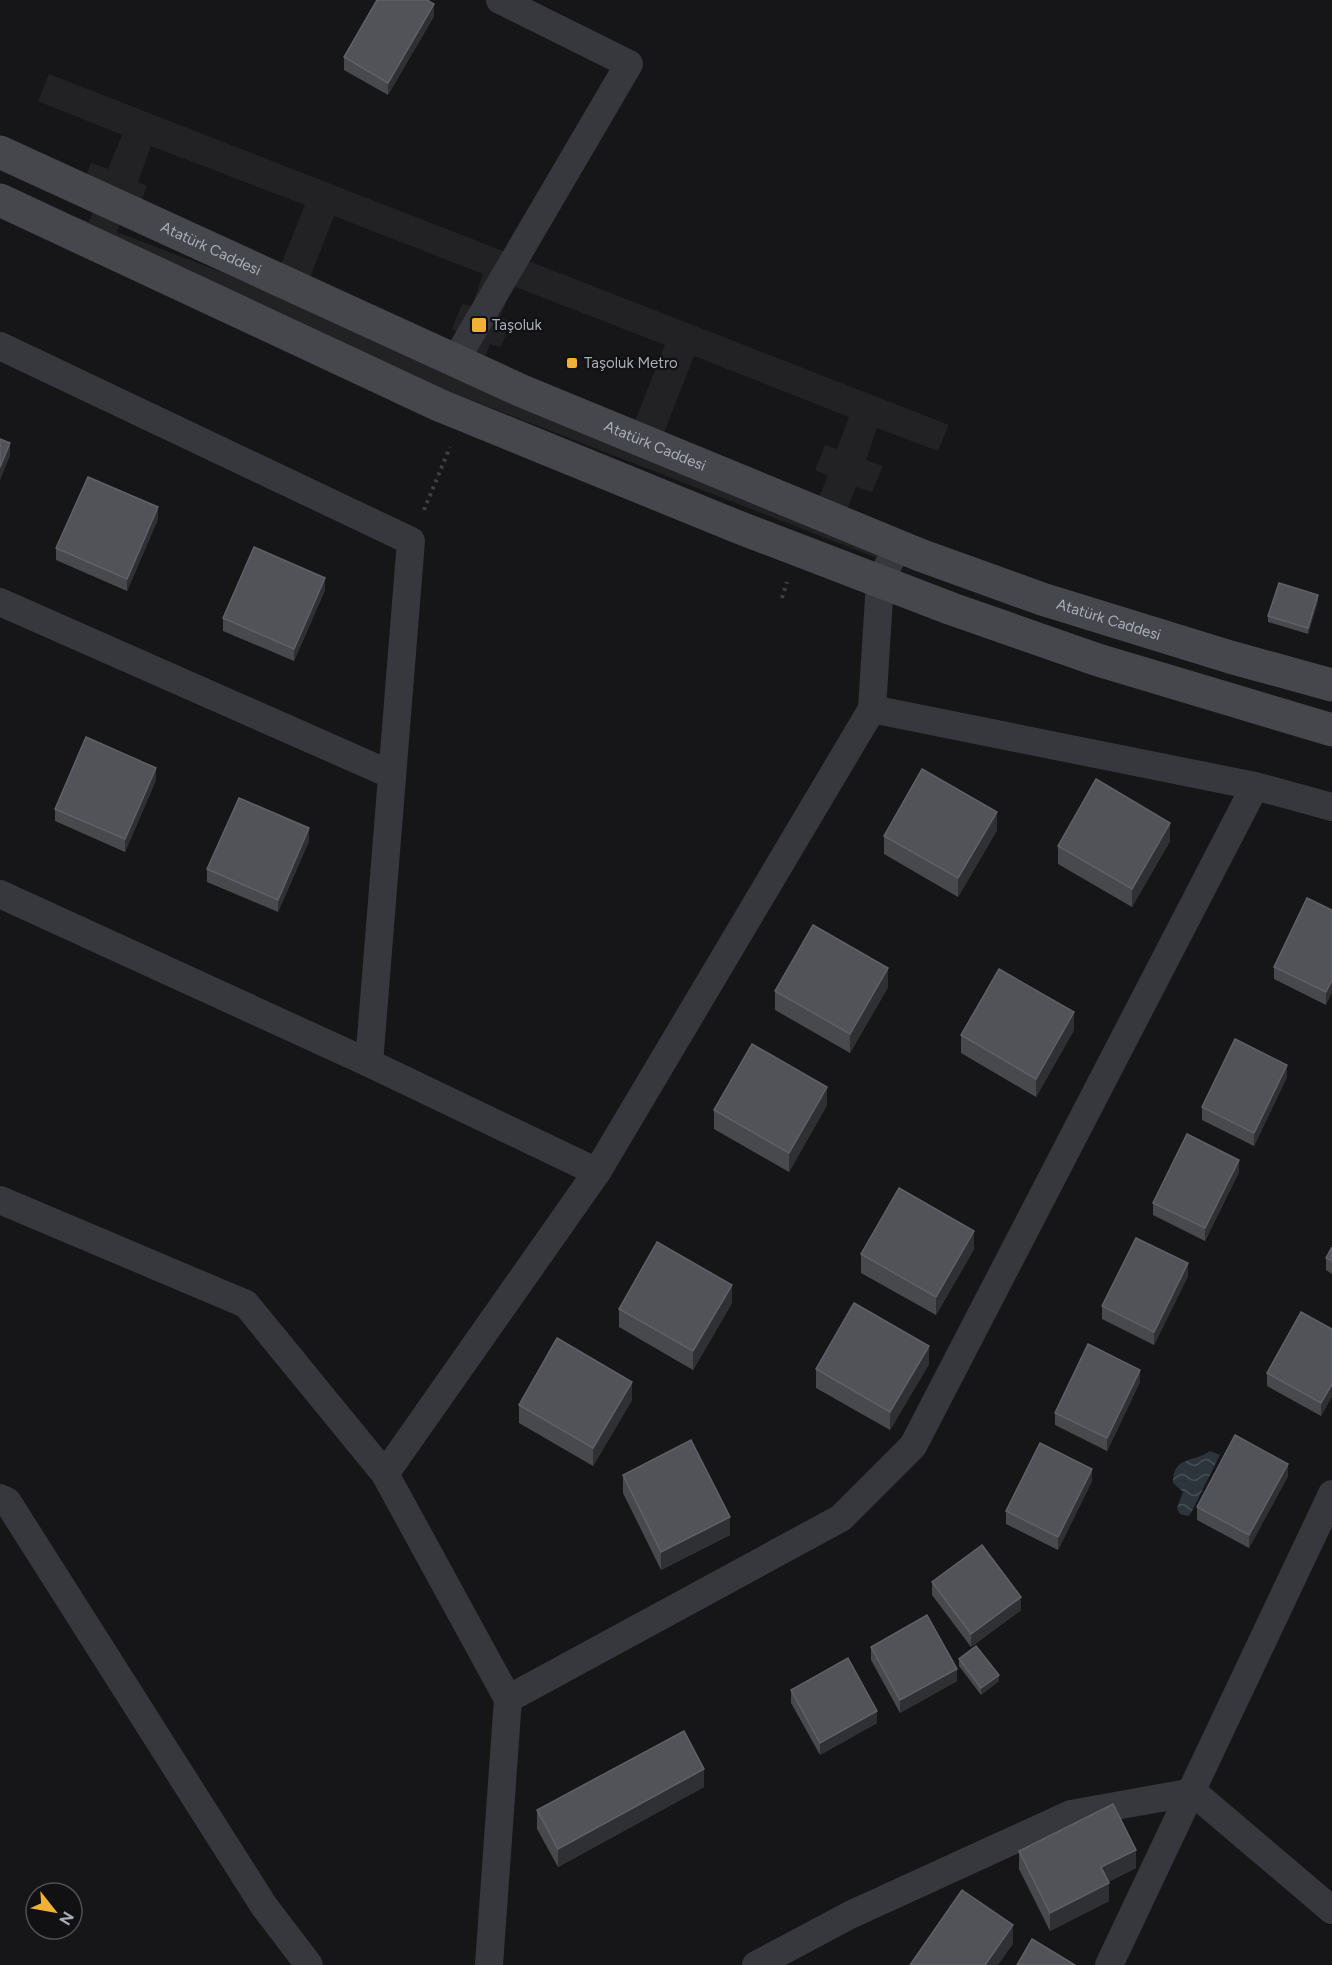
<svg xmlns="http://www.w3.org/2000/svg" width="1332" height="1965" font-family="Figtree,sans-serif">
<defs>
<pattern id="water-waves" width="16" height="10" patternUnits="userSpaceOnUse" patternTransform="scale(1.5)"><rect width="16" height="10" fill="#2c353c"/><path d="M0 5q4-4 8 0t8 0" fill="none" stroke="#485056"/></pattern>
</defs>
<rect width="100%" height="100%" fill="#161618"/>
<!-- built -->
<path fill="#222225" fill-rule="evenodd" d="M49,74L949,425L938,451L877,428L866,460L883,466L872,492L856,487L845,515L892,564L0,216L2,188L89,222L99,197L81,189L91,163L108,169L122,135L38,101ZM151,146L305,205L270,291L117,232L127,206L138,211L147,186L138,182ZM334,216L483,274L472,306L462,304L452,329L461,333L450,361L300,303ZM513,286L665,345L631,431L479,372L490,344L501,347L511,322L500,317ZM694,356L849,417L837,449L825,445L820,458L815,470L828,476L816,504L660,443Z"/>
<!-- water -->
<path fill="url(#water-waves)" d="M1210,1451L1220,1455L1191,1513L1188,1516L1180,1514L1177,1508L1183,1492L1173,1483C1173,1455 1194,1463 1210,1451Z"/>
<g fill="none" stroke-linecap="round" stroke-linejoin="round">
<!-- path -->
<g stroke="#3d3f44" stroke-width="4" stroke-dasharray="3 4.5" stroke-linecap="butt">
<polyline points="424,510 450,447"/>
<polyline points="782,598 787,582"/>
</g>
<!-- street -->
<g stroke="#37383d" stroke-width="28">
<polyline points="0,346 411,541 369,1063"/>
<polyline points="455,361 629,64 500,0"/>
<polyline points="0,602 392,775"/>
<polyline points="872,709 1255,786 1332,807"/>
<polyline points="0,894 369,1063 597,1172"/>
<polyline points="0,1200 246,1304 385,1474"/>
<polyline points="0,1498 7,1501 264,1906 309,1965"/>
<polyline points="508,1699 841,1518 913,1446 1255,786"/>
<polyline points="489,1965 508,1699 385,1474 597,1172 872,709 880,582 898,545"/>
<polyline points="756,1965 850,1915 1071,1814 1193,1792 1332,1910"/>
<polyline points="1109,1965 1332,1494"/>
</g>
<!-- secondary -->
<g stroke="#45474d" stroke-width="33">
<path id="s1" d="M0,152L522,391L920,555L1042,599L1230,657L1332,685"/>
<polyline points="0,200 439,405 738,527 952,609 1098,660 1332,730"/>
</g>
</g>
<!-- wall -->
<g fill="#47494d">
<polygon points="434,16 388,95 344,70 344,57"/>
<polygon points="158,519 127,591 56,560 56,548"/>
<polygon points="325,590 294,661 223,631 223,618"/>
<polygon points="1318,601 1308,634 1268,622 1268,616"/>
<polygon points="156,780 125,852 55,821 55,809"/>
<polygon points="997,830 958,897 884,854 884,836"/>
<polygon points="309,841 278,912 207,882 207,869"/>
<polygon points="1170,841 1132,907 1058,864 1058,846"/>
<polygon points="1332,910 1326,1005 1274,979 1274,967"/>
<polygon points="888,987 850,1053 775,1010 775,991"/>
<polygon points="1074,1030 1036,1097 961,1053 961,1035"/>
<polygon points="1287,1077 1254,1146 1202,1120 1202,1107"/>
<polygon points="827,1105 789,1172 714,1129 714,1110"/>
<polygon points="1239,1172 1205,1241 1153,1215 1153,1203"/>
<polygon points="1332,1247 1332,1274 1326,1270 1326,1258"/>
<polygon points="974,1249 936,1315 861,1273 861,1254"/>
<polygon points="1188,1276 1154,1345 1102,1319 1102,1306"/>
<polygon points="732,1303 693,1370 619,1327 619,1309"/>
<polygon points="1332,1329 1332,1396 1321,1416 1267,1386 1267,1373"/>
<polygon points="929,1364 890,1430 816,1388 816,1369"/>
<polygon points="1140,1382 1107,1451 1055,1425 1055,1413"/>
<polygon points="632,1400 593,1466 519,1423 519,1405"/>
<polygon points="623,1475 730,1535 661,1570 623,1493"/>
<polygon points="1288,1476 1249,1548 1197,1520 1197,1507"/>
<polygon points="1092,1481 1058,1550 1006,1524 1006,1511"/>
<polygon points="932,1582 1021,1610 971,1647 932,1595"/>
<polygon points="871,1647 957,1681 900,1713 871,1660"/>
<polygon points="959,1659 999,1681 981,1695 959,1666"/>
<polygon points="791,1690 877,1723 820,1755 791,1703"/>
<polygon points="704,1787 558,1867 537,1829 537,1810"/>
<polygon points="1019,1851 1136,1868 1108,1882 1109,1901 1050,1931 1019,1869"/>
</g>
<!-- shaded-wall -->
<g fill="#2f3033">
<polygon points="434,4 434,16 388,95 388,83"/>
<polygon points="10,443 10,456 0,480 0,467"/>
<polygon points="158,507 158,519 127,591 127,579"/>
<polygon points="325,578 325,590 294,661 294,649"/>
<polygon points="1318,595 1318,601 1308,634 1308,628"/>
<polygon points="156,768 156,780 125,852 125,839"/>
<polygon points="997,812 997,830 958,897 958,878"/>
<polygon points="1170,823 1170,841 1132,907 1132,889"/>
<polygon points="309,828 309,841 278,912 278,900"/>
<polygon points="888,968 888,987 850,1053 850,1034"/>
<polygon points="1332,980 1332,993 1326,1005 1326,992"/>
<polygon points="1074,1012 1074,1030 1036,1097 1036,1079"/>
<polygon points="1287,1065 1287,1077 1254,1146 1254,1133"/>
<polygon points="827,1087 827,1105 789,1172 789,1153"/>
<polygon points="1239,1160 1239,1172 1205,1241 1205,1228"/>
<polygon points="974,1231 974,1249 936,1315 936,1297"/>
<polygon points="1188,1263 1188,1276 1154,1345 1154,1332"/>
<polygon points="732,1285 732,1303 693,1370 693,1351"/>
<polygon points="929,1346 929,1364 890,1430 890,1412"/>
<polygon points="1140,1370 1140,1382 1107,1451 1107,1438"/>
<polygon points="632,1382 632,1400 593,1466 593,1448"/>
<polygon points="1332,1384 1332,1396 1321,1416 1321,1403"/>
<polygon points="1288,1464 1288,1476 1249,1548 1249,1535"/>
<polygon points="1092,1469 1092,1481 1058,1550 1058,1537"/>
<polygon points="730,1517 730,1535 661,1570 661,1552"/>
<polygon points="1021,1597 1021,1610 971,1647 971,1634"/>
<polygon points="957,1669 957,1681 900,1713 900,1700"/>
<polygon points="999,1675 999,1681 981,1695 981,1688"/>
<polygon points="877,1711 877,1723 820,1755 820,1743"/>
<polygon points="704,1769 704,1787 558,1867 558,1849"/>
<polygon points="1136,1850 1136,1868 1101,1885 1101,1867"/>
<polygon points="1109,1883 1109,1901 1050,1931 1050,1913"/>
<polygon points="1013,1925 1013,1944 998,1965 985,1965"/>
</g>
<!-- building -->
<g fill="#525359" stroke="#5f6168" stroke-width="1.5">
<polygon points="377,0 427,0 434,4 388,83 344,57"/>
<polygon points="0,439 10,443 0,467"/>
<polygon points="88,477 158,507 127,579 56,548"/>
<polygon points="254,547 325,578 294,649 223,618"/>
<polygon points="1279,583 1318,595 1308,628 1268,616"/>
<polygon points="86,737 156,768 125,839 55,809"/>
<polygon points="922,769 997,812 958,878 884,836"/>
<polygon points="1096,779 1170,823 1132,889 1058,846"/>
<polygon points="239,798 309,828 278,900 207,869"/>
<polygon points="1307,898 1332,910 1332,980 1326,992 1274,967"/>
<polygon points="813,925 888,968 850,1034 775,991"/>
<polygon points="999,969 1074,1012 1036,1079 961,1035"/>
<polygon points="1235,1039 1287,1065 1254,1133 1202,1107"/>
<polygon points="752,1044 827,1087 789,1153 714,1110"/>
<polygon points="1187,1134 1239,1160 1205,1228 1153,1203"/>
<polygon points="899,1188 974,1231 936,1297 861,1254"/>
<polygon points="1136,1238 1188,1263 1154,1332 1102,1306"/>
<polygon points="657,1242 732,1285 693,1351 619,1309"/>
<polygon points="1332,1247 1332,1261 1326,1258"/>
<polygon points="854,1303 929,1346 890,1412 816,1369"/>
<polygon points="1301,1312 1332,1329 1332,1384 1321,1403 1267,1373"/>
<polygon points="557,1338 632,1382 593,1448 519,1405"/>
<polygon points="1088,1344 1140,1370 1107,1438 1055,1413"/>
<polygon points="1235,1435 1288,1464 1249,1535 1197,1507"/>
<polygon points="691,1440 730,1517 661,1552 623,1475"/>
<polygon points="1040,1443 1092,1469 1058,1537 1006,1511"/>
<polygon points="982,1545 1021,1597 971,1634 932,1582"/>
<polygon points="927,1615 957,1669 900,1700 871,1647"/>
<polygon points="976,1646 999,1675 981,1688 959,1659"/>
<polygon points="848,1658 877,1711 820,1743 791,1690"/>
<polygon points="684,1731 704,1769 558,1849 537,1810"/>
<polygon points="1113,1804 1136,1850 1101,1867 1109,1883 1050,1913 1019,1851"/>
<polygon points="962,1890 1013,1925 985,1965 910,1965"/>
<polygon points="1032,1939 1075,1965 1017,1965"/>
</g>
<!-- markers -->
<g fill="#f2b134" stroke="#111113" stroke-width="2">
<rect x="471" y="317" width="16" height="16" rx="3"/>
<rect x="566" y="357" width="12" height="12" rx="3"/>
</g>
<g text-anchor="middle" stroke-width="4.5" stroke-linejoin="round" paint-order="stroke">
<!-- street labels -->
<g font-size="15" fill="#a8adb8" stroke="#111113">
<text dy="5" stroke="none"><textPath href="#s1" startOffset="232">Atatürk Caddesi</textPath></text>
<text dy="5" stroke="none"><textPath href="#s1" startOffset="718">Atatürk Caddesi</textPath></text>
<text dy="5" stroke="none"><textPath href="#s1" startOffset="1204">Atatürk Caddesi</textPath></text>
</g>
<!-- poi labels -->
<g font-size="15" fill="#a8adb8" stroke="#111113" text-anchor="start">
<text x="492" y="330">Taşoluk</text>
<text x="584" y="368">Taşoluk Metro</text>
</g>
</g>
<!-- north arrow -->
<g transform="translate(54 1911) rotate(121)"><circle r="28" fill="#111113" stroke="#4d4f55" stroke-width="1.5"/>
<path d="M0-4.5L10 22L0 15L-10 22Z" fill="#f2b134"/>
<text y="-9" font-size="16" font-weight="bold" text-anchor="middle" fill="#a8adb8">N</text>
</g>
</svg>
